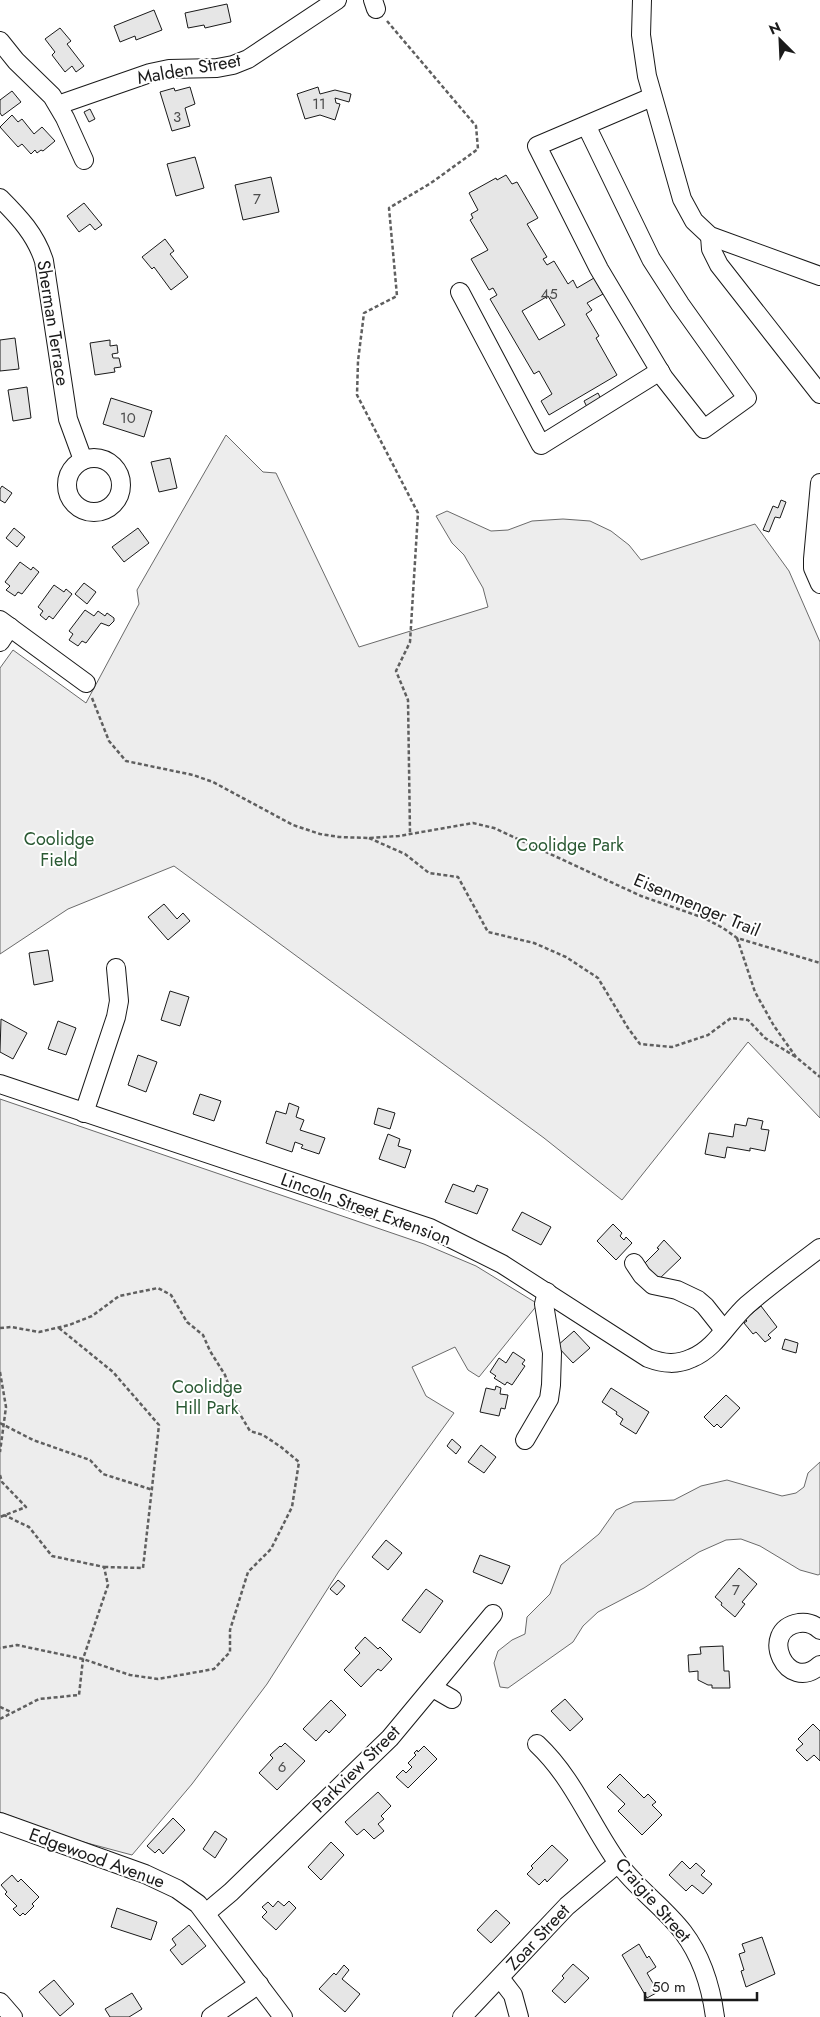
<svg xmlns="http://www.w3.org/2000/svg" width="820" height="2017" font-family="Jost,sans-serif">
<rect width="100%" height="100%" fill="#fff"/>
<!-- built -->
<g fill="#ededed" stroke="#6a6a6a">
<polygon points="226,435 263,472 276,473 359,647 488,607 483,588 464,555 452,543 436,516 447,511 491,531 508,530 532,521 563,519 590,521 611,531 629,545 641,560 755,524 789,571 820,642 820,1118 748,1042 622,1200 544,1138 174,866 68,909 0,954 0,668 13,650 86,703 139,604 137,590"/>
<polygon points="0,1099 424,1244 476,1266 538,1304 479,1377 468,1370 455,1347 412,1367 426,1396 454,1413 339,1571 267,1684 192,1784 132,1855 72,1839 0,1812"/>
<polygon points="820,1462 820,1574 818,1575 800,1570 760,1546 741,1539 726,1540 699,1552 644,1588 598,1612 583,1626 573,1642 508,1688 500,1687 494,1663 498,1651 512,1640 525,1634 527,1617 550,1594 561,1565 599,1534 616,1510 634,1502 674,1500 701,1486 727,1480 782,1496 796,1493 804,1487 808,1473"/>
</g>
<!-- building -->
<g fill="#e6e6e6" stroke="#1a1a1a" fill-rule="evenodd">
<polygon points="227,4 231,22 205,28 204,25 188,28 185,13"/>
<polygon points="154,10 162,30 136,40 135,36 120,42 114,26"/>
<polygon points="60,28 71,41 67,44 84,66 76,72 72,66 65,72 52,55 55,52 45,39"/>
<polygon points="190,87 195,104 185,108 190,126 172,131 160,92 174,88 175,91"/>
<polygon points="318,87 320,94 335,90 351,94 349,102 335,98 336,103 340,104 335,120 320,115 305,119 297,94"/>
<polygon points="12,91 21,102 2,116 0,113 0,100"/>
<polygon points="90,109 95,119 89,122 84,112"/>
<polygon points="12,115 18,122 22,119 34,134 42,127 55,141 43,151 41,150 37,153 35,150 31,154 22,144 18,147 0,127"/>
<polygon points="195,157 204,188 176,196 167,164"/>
<path d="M506,175L512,184L517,182L538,218L527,224L547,257L543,259L547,265L554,261L568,284L573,280L577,288L594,278L603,294L587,303L592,310L586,314L599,336L596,338L617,375L549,415L541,401L552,394L539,371L534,374L490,299L497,295L493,288L489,290L471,259L488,250L470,220L473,218L471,214L478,210L469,193L496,178L497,180ZM548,296L565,325L539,340L522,311Z"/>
<polygon points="271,177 279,212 243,220 235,185"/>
<polygon points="84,203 102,225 95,230 90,224 79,232 67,216"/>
<polygon points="165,239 174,251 170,254 188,277 171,290 154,267 152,269 142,257"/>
<polygon points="15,338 19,369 0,371 0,340"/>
<polygon points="110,340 110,346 117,345 118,353 112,354 113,358 119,358 121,367 114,368 115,372 95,375 90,343"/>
<polygon points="27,387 31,418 13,421 8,390"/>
<polygon points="598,393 601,399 587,407 584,401"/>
<polygon points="111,398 152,411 144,437 103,424"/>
<polygon points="170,458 177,488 159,492 151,462"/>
<polygon points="2,486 12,493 5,503 0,500 0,489"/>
<polygon points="781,500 786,502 780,518 775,517 769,532 763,530 773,506 778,508"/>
<polygon points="14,528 25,537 17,547 6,538"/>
<polygon points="138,528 149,543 124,562 112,547"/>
<polygon points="20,562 31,570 33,567 39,572 22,594 18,592 15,596 6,590 10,586 5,582"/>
<polygon points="84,583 96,592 87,604 75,594"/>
<polygon points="54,585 64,592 66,589 72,594 53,619 49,616 46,620 40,615 43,611 38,607"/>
<polygon points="85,610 94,616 98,611 105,616 107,613 114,618 114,621 109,626 101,623 86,643 82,641 78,646 69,640 73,634 69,631"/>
<polygon points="164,904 177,919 183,913 190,921 168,940 148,917"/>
<polygon points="48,950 53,981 34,985 29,953"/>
<polygon points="170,991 189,997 180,1026 161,1020"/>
<polygon points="1,1019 27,1033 13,1059 0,1052"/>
<polygon points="58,1021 76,1028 66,1055 48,1049"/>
<polygon points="138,1055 157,1062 146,1092 128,1085"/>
<polygon points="200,1094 221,1101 214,1121 193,1114"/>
<polygon points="289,1103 299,1107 296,1117 304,1120 300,1130 325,1138 319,1154 301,1148 303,1145 295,1142 292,1152 266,1143 276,1111 286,1114"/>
<polygon points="378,1108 395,1113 390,1129 374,1124"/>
<polygon points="748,1118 763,1121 761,1129 769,1130 765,1151 750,1148 750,1151 727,1147 725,1158 705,1154 709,1133 733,1137 735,1124 746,1126"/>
<polygon points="388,1134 400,1139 398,1146 411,1150 405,1168 379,1159"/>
<polygon points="453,1184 474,1192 477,1185 488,1189 477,1214 445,1202"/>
<polygon points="522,1212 551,1227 541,1245 512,1230"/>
<polygon points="613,1224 622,1233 620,1236 624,1240 626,1237 632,1243 616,1260 597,1241"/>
<polygon points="664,1240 681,1258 657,1281 642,1266 659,1249 657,1248"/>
<polygon points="761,1306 777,1327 768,1335 771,1338 765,1342 756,1332 753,1334 744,1323 747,1321 745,1319"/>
<polygon points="574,1331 590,1348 573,1363 557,1346"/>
<polygon points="785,1339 798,1343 796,1353 782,1349"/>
<polygon points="513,1352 525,1360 522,1364 525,1366 512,1385 507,1382 505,1385 494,1378 496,1376 490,1372 499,1358 506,1363"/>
<polygon points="496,1386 501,1388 500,1394 508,1395 505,1409 501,1408 499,1416 480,1412 486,1388 495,1390"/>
<polygon points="611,1388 649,1412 636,1434 620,1424 623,1419 616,1414 617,1412 602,1402"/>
<polygon points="726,1395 740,1408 721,1428 717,1424 714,1427 704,1417"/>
<polygon points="452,1439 461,1447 456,1454 447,1446"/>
<polygon points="481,1445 496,1457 484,1473 468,1462"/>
<polygon points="386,1540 402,1553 388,1570 372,1557"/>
<polygon points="480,1555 510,1566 502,1584 473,1572"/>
<polygon points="739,1568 757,1584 742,1602 745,1604 735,1617 721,1605 722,1603 715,1597"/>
<polygon points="338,1580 345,1586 337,1595 330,1589"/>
<polygon points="426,1589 443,1601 420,1633 402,1620"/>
<polygon points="365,1637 378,1649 380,1647 392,1659 381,1671 378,1669 361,1687 344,1670 360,1653 355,1648"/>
<polygon points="723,1646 724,1671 729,1671 730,1688 712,1688 712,1685 708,1685 698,1680 698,1671 689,1672 688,1655 701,1654 700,1647"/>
<polygon points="565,1699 583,1719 570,1731 551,1711"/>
<polygon points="331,1700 346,1715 329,1733 326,1730 316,1741 303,1729"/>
<polygon points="813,1724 820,1731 820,1761 814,1755 807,1761 796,1750 803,1744 798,1739"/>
<polygon points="285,1743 305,1761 277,1790 259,1773 273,1758 270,1755 280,1746 281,1747"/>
<polygon points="424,1746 437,1759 408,1788 396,1777 403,1770 406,1773 412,1767 408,1763 416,1755 414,1753 417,1750 418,1752"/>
<polygon points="620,1774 644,1798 648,1794 656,1802 652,1805 662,1815 642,1835 618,1811 625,1804 607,1787"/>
<polygon points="378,1792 391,1806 381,1816 384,1819 378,1824 384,1831 374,1839 364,1829 357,1835 345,1822"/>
<polygon points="173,1818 185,1830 163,1854 159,1849 155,1853 147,1846"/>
<polygon points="215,1831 227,1839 215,1858 203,1849"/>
<polygon points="331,1842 344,1855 321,1880 308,1867"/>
<polygon points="552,1845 568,1860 547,1882 545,1879 539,1885 527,1874 533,1868 531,1866"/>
<polygon points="682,1861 690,1869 696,1863 705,1871 701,1875 712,1884 703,1894 692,1885 686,1891 669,1875"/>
<polygon points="12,1875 18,1882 21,1879 39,1897 32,1904 34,1906 25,1915 23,1913 20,1916 13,1909 17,1906 5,1894 7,1892 1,1885"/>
<polygon points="278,1901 284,1906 289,1901 296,1908 276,1930 262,1917 267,1912 262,1907 268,1902 273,1907"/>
<polygon points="117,1908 157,1922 151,1940 111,1927"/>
<polygon points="496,1910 510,1923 491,1943 477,1930"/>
<polygon points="189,1925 206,1946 182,1965 170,1950 176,1945 172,1939"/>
<polygon points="762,1937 775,1974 746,1987 741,1971 744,1970 739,1954 745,1952 742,1944"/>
<polygon points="639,1944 647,1958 649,1956 656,1967 647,1973 658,1992 647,1998 622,1955"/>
<polygon points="573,1964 589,1978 565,2003 552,1991 564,1978 562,1976"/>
<polygon points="344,1965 349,1970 342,1979 360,1994 345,2012 319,1989 334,1973 336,1975"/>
<polygon points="54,1980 74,2004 60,2016 39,1992"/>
<polygon points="132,1993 142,2009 129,2017 110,2017 105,2009"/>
</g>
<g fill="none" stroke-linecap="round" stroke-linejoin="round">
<!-- minor casing -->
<g stroke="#1a1a1a" stroke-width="20">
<g id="minor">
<polyline points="373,0 376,9"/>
<polyline points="642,0 641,35 647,76 682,199 694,221 710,236 820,276"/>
<polyline points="0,41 16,61 52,96 65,118 84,160"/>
<polyline points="58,105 150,73 169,69 217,68 233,65 248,59 337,0"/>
<polyline points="586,125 651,259 680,304 747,398 704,429 664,378 599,269 537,146 652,97"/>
<path d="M0,198C19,217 36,235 44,261L68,419L83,460"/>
<polyline points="710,236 711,249 719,265 820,394"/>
<polyline points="460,292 541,445 660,371"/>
<circle cx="94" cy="485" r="27"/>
<polyline points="820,483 813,559 813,568 820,584"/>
<polyline points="0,620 86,683"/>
<polyline points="0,642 10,627"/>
<path d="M0,1084L430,1228L502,1264L648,1358C664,1364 677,1365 692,1358C716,1348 728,1322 747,1305C770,1285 795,1267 820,1248"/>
<polyline points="84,1113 116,1017 119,1001 116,968"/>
<polyline points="634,1263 642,1275 653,1285 677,1290 698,1300 705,1306 724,1330"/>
<polyline points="525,1440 549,1399 551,1385 552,1353 544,1304 547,1292"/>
<path d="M820,1630C814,1624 806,1622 799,1623C757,1630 787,1695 820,1665"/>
<polyline points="433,1688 452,1699"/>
<path d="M537,1744C574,1779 589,1822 618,1863C637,1889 664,1907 683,1932C702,1957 711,1987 715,2017"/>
<polyline points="0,1822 145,1874 177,1889 198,1904 283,2017"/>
<polyline points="206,1913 231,1892 390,1738 493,1614"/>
<polyline points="500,1978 513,1995 519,2017"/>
<polyline points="0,2002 13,2017"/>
<polyline points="211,2017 259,1984"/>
<polyline points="462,2017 567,1906 618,1863"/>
</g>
</g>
<!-- path -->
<g stroke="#5f5f5f" stroke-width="2.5" stroke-dasharray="4 2.5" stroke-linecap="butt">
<polyline points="387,21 476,126 478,149 431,183 389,208 397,296 364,313 358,361 357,395 418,513 410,642 396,671 408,700 410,833"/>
<polyline points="92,698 109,741 126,761 193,775 213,782 293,825 320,834 339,837 368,838 399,836 473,823 494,828 641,896 704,918 723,928 737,938 820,963"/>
<polyline points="369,838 405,854 429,873 458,877 488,932 534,943 566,957 598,978 628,1028 640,1044 672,1047 708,1035 731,1018 748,1020 765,1038 796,1057"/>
<polyline points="737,938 755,992 774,1026 796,1057 820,1077"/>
<polyline points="0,1328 11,1327 39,1332 69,1325 92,1316 119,1296 158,1288 171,1295 187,1322 203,1335 210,1351 225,1375 238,1411 250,1431 263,1435 281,1447 299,1462 292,1507 271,1549 248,1572 230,1630 230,1652 214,1669 158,1679 130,1675 83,1659 17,1645 0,1648"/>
<polyline points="59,1328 113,1372 159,1425 143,1568 104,1567"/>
<polyline points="0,1372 6,1407 0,1452"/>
<polyline points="0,1423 33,1440 90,1460 103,1474 153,1490"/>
<polyline points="0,1475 2,1482 26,1507 0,1517"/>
<polyline points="0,1707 11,1712"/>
<polyline points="0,1719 39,1699 79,1695 83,1659 108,1585 104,1567 52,1556 29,1527 4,1515"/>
</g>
<!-- minor -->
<use href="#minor" stroke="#fff" stroke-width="18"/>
</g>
<g text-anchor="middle" stroke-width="4" stroke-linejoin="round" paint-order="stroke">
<!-- number labels -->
<g font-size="15" fill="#4d4d4d">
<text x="319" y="109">11</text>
<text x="177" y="122">3</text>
<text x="257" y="204">7</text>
<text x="549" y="299">45</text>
<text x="128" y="423">10</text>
<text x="736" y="1595">7</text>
<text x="282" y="1772">6</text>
</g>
<!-- street labels -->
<g font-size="18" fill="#1a1a1a" stroke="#fff">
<text transform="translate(189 69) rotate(-10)" y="6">Malden Street</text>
<text transform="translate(53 323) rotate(81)" y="6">Sherman Terrace</text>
<text transform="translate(697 905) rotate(23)" y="6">Eisenmenger Trail</text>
<text transform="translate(366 1209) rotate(20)" y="6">Lincoln Street Extension</text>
<text transform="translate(356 1769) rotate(-45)" y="6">Parkview Street</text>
<text transform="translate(97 1858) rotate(20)" y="6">Edgewood Avenue</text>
<text transform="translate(653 1900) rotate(49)" y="6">Craigie Street</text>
<text transform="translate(538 1937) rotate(-47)" y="6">Zoar Street</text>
</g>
<!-- park labels -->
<g font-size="18" fill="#2b5a34" stroke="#fff">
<text x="59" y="845">Coolidge<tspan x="59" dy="21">Field</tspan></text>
<text x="570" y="851">Coolidge Park</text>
<text x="207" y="1393">Coolidge<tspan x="207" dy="21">Hill Park</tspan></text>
</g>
</g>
<!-- north arrow -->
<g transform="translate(780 40) rotate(336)" stroke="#ffffff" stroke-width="4" paint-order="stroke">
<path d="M0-4L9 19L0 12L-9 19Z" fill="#1a1a1a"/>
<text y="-8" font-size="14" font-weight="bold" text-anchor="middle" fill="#1a1a1a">N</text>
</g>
<!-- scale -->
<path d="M645 1992v8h112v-8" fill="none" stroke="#1a1a1a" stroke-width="2.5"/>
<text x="652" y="1992" font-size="15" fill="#1a1a1a" stroke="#ffffff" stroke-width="4" paint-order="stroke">50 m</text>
</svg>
